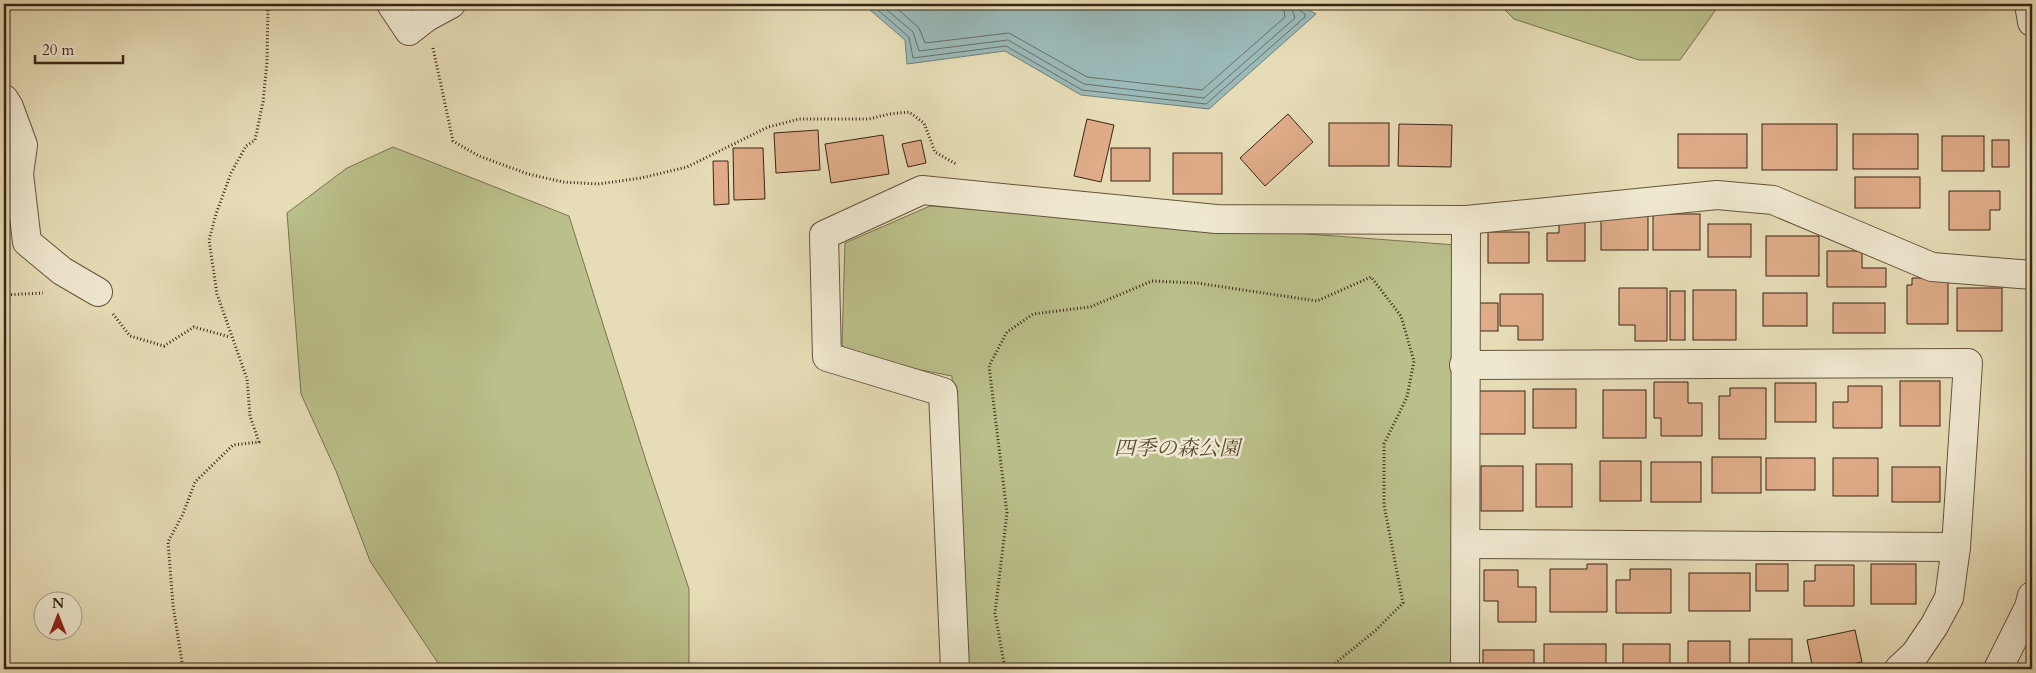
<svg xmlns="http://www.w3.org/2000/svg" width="2036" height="673" font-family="Cardo,'Noto Serif JP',serif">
<rect width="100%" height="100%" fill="#e6dcb6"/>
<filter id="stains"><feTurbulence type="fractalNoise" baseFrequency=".004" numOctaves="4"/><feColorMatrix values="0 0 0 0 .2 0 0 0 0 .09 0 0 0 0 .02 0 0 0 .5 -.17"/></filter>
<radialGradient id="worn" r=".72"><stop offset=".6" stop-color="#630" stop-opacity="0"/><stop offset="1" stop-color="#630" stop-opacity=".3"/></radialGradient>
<!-- green -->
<g fill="#babf8b" stroke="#7a7250">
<polygon points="1499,4 1720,4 1680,60 1639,60 1514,19"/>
<polygon points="393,147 569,216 647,464 689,589 689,669 442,669 370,561 336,471 301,394 287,213 347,168"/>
<polygon points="930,206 1456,245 1453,669 967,669 952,376 853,357 842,345 845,243"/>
</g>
<!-- water -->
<polygon fill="#9ab9b8" stroke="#747e76" points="863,4 1298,4 1316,14 1209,109 1081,95 1005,51 907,64 905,40"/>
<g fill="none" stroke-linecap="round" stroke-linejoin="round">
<!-- shore -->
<g stroke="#6a6f66" stroke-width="1">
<polyline points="871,4 909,37 913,58 1006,46 1082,90 1206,104 1305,17 1305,14 1298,9 1297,4"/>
<polyline points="880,4 913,32 919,51 1008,40 1084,84 1204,98 1295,18 1290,4"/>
<polyline points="892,4 919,28 925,43 1009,33 1087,77 1202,90 1285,17 1283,4"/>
</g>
</g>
<!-- building -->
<g fill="#dfab89" stroke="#3a2514">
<polygon points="1288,114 1313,142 1265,186 1240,158"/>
<polygon points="1087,119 1114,125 1101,182 1074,176"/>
<rect x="1329" y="123" width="60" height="43"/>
<polygon points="1399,124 1452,125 1451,167 1398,166"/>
<rect x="1762" y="124" width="75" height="46"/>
<polygon points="818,130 820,170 776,173 774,133"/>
<rect x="1678" y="134" width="69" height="34"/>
<rect x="1853" y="134" width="65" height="35"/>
<polygon points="883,135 889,174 831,183 825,144"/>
<rect x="1942" y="136" width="42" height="35"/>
<polygon points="921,140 926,163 908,167 902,144"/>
<rect x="1992" y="140" width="17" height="27"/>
<polygon points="733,148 763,148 765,199 734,200"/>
<rect x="1111" y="148" width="39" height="33"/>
<rect x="1173" y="153" width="49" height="41"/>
<polygon points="713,161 728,161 729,204 714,205"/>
<rect x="1855" y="177" width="65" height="31"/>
<polygon points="1949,191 2000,191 2000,210 1990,210 1990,230 1949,230"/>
<rect x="1653" y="214" width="47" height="36"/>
<rect x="1601" y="216" width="47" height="34"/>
<polygon points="1559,221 1585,221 1585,261 1547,261 1547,233 1559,233"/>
<rect x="1708" y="224" width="43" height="33"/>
<rect x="1488" y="232" width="41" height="31"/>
<rect x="1766" y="236" width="53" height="40"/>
<polygon points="1827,251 1862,251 1862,268 1886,268 1886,287 1827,287"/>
<polygon points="1912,278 1948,278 1948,324 1907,324 1907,285 1912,285"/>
<polygon points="1619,288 1667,288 1667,341 1635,341 1635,325 1619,325"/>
<rect x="1957" y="288" width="45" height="43"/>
<rect x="1693" y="290" width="43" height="50"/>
<rect x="1670" y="291" width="15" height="49"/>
<rect x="1763" y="293" width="44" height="33"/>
<polygon points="1500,294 1543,294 1543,340 1518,340 1518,326 1500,326"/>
<rect x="1477" y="303" width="21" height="28"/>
<rect x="1833" y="303" width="52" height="30"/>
<rect x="1900" y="381" width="40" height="45"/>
<polygon points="1654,382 1688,382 1688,403 1702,403 1702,436 1661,436 1661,418 1654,418"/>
<rect x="1775" y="383" width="41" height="39"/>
<polygon points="1848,386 1882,386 1882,428 1833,428 1833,402 1848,402"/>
<polygon points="1730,388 1766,388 1766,439 1719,439 1719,396 1730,396"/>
<rect x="1533" y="389" width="43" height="39"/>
<rect x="1603" y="390" width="43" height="48"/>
<rect x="1477" y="391" width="48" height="43"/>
<rect x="1712" y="457" width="49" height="36"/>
<rect x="1766" y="458" width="49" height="32"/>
<rect x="1833" y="458" width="45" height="38"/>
<rect x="1600" y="461" width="41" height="40"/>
<rect x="1651" y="462" width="50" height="40"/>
<rect x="1536" y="464" width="36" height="43"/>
<rect x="1481" y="466" width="42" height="45"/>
<rect x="1892" y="467" width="48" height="35"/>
<polygon points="1587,564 1607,564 1607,612 1550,612 1550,569 1587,569"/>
<rect x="1756" y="564" width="32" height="27"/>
<rect x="1871" y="564" width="45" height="40"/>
<polygon points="1815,565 1854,565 1854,606 1804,606 1804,581 1815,581"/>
<polygon points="1630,569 1671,569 1671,613 1616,613 1616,580 1630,580"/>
<polygon points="1484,570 1518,570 1518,587 1536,587 1536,622 1498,622 1498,601 1484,601"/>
<rect x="1689" y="573" width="61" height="38"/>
<polygon points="1855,630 1862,662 1826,669 1813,669 1807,640"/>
<rect x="1749" y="639" width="43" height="30"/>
<rect x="1688" y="641" width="42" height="28"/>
<rect x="1544" y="644" width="62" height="25"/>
<rect x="1623" y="644" width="47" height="25"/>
<rect x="1483" y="650" width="51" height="19"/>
</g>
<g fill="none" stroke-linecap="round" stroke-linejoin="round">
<!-- minor casing -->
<g stroke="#65533c" stroke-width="30">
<g id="minor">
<polyline points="391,4 409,31 427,17 451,4"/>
<polyline points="4,99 9,107 23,145 19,174 27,242 62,271 98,292"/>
<polyline points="1464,365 1968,363 1956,547 1949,598 1934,626 1915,654 1899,669"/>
<polyline points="1466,544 1956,547"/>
<polyline points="955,669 943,392 827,357 824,235 922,190 1216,219 1466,220 1717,195 1773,200 1932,267 2032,275"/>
<polyline points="1465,669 1466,220"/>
</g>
</g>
<!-- tertiary casing -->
<g stroke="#65533c" stroke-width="30">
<g id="tertiary">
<polyline points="2029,4 2032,22"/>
<polyline points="1998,669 2029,607 2032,596"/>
</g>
</g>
<!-- path -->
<g stroke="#3a2514" stroke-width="3" stroke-dasharray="1 2.5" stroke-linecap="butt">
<polyline points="433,48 453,141 479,156 528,174 563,182 598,184 641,178 687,167 768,127 799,119 869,119 889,114 909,112 924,123 935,152 956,164"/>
<polyline points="4,295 43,293"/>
<polyline points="113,314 130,336 164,346 194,327 230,337"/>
<polyline points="183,669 173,605 168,542 183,514 195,482 233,445 259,442 250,416 247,379 217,294 209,240 216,214 231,173 246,146 255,140 263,102 267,62 268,4"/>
<polyline points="1005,669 995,613 1007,513 989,366 1007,332 1033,314 1090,307 1152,281 1197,283 1317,301 1371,277 1401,316 1414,361 1407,397 1384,444 1384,505 1403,603 1375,631 1328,669"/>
</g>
<!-- minor -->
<use href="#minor" stroke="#efe8d0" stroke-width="28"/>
<!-- tertiary -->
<use href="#tertiary" stroke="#efe8d0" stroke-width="28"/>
</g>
<g text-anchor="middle" stroke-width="5" stroke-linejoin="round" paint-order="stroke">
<!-- park labels -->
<g font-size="21" font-style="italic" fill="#5a4c32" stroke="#efe8d0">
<text x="1177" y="455">四季の森公園</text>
</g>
</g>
<!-- margin -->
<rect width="2036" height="673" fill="none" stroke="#e6dcb6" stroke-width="20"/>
<rect x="5" y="5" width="2026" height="663" fill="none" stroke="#3a2514" stroke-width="2.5"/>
<rect x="10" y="10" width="2016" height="653" fill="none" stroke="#3a2514"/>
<!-- north arrow -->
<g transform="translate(58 616)"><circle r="24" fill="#efe8d0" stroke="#a79a85"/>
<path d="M0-4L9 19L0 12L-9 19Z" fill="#8f2418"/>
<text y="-8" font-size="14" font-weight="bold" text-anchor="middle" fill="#3a2514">N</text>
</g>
<!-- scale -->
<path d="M35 55v8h88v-8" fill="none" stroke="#3a2514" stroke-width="2.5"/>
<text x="42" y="55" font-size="15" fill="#3a2514" stroke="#efe8d0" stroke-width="4" paint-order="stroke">20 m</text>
<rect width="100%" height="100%" filter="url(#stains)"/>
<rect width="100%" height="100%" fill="url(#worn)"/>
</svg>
